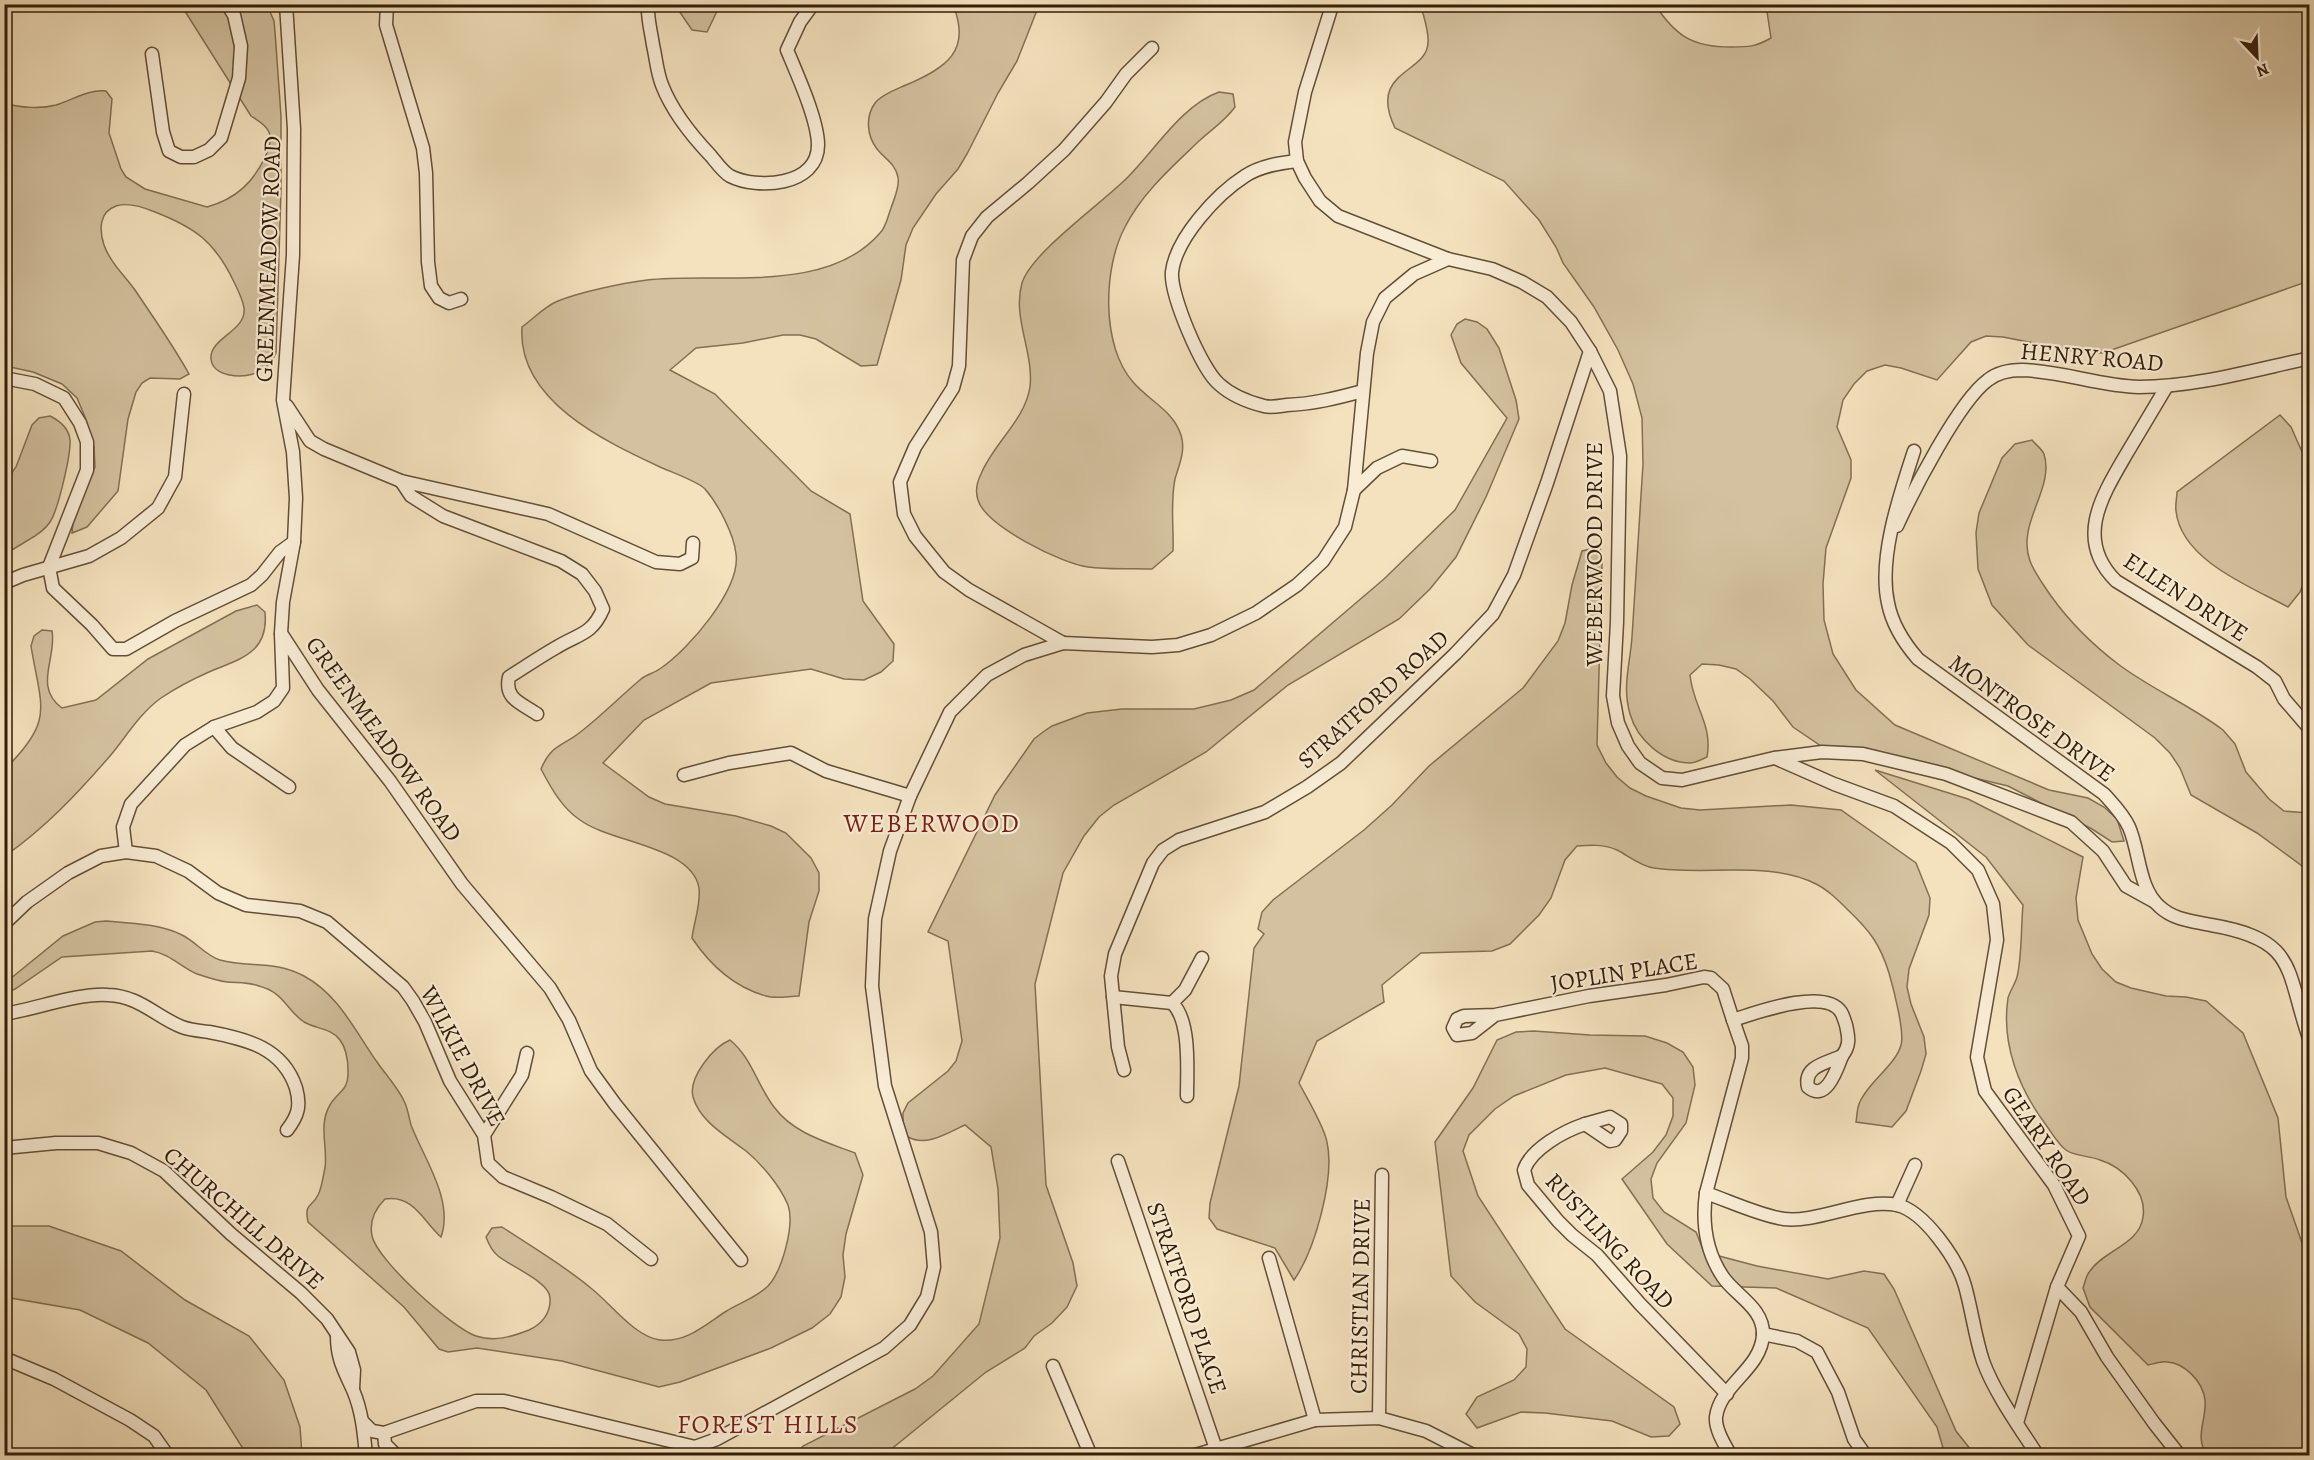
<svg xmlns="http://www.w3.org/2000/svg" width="2314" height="1460" font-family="Alegreya,serif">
<rect width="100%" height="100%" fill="#f4e2be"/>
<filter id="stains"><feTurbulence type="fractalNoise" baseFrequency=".00333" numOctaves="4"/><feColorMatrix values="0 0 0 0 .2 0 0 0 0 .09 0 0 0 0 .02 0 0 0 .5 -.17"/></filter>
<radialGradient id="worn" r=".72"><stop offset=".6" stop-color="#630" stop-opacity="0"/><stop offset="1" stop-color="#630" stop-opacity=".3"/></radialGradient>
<!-- green -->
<g fill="#d3c19f" stroke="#836f54" stroke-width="1.5">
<path d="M181,5H267L274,21L275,32L281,116V190L276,353C272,363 264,370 253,374C241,378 213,377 211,359C209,338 247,331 244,308C243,300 238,290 234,282C215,242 196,228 155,212C143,207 128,202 116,206C99,212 99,230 104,245C110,262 124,275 135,290C153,317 173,345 189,374L180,379L150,378L142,383L136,392L128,419L118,491L87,527L72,533L74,509L95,467L94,447L85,417L77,398L62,384L33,372L5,366V103C20,108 41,109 56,105C73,100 88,89 106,91L112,99L109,133L121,169L126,177L145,189L207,207C236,199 254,182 266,155C269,148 272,139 269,132C266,125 257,120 251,116Z"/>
<polygon points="675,5 720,5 707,32 692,30"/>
<path d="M953,5H1039L1017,61L998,93L967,154L958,169L936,194L913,228L906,245L901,280L877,365L861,366L816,339L800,335H783L743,343L696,348L670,370L715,394L811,491L850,514L863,601L894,644L893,661L881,672L864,680L844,679L811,669L711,683L644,720L603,763L649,797L665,804L736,816L771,826L786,833L811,858L819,873V891L809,922L799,996C789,996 776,999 766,996C734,987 710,965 692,938C694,921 701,905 699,888C692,846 611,843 580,820C562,808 551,788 541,769C552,743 563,747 583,730C603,714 621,696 641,679C647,674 655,673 661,668C688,650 741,589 736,554C734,534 718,504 705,489C697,481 671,472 660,467C604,441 517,400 522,327C533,319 545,306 558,301C580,292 623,283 647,280C718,272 827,295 880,233C886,227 888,216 891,208C894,199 900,187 898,177C895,163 885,159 877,149C867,136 865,117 875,103C882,94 897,89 906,85C946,68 972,51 953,5Z"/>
<path d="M1421,5H1655C1676,36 1692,47 1731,47C1749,47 1755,47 1771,38L1766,5H2309V281L2103,353L2079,352L2003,337L1986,336L1971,342L1937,380L1901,368L1885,365L1867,371L1854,384L1843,400L1837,427L1851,460V478L1826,548L1823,584L1824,620L1833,654L1856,690L1895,725L2049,790L2088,798L2104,807L2117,819L2124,841L2112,842L2092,829L2008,786L1853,749L1821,746L1793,727L1773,701L1750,679L1736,669L1719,665L1702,664L1690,675C1693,707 1713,724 1707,757C1702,759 1696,763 1690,763C1663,763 1637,739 1630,714C1622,686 1630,665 1632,637C1636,579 1639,521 1643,464L1642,418L1633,384L1618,350L1594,307L1563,263L1556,247L1539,220L1504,181L1395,128C1367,70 1428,74 1428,42C1429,30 1423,16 1421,5Z"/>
<path d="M1219,92L1233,94L1235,107C1225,121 1212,129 1199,141C1172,167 1142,193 1125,227C1103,268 1101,346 1133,382C1149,401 1173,410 1181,435C1186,450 1179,465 1175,479C1170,504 1174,527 1173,551L1152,569C1131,568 1109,570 1088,567C1062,564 986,526 978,500C975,491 977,482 981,474C993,444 1025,420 1030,387C1034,352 1012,318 1022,283C1031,253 1102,203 1127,178C1155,150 1182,105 1219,92Z"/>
<path d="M1465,319L1477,322L1487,329L1499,348L1516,400L1519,419L1486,497L1456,557L1430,589L1399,619L1288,685L1206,752L1114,805L1099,817L1084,836L1063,873L1035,984L1046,1185L1073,1263L1077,1286L1067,1307L1052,1323L1034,1336L1025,1348L986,1372L884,1455L794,1456L803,1446L915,1389L933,1376L979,1324L1000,1238L998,1189L991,1147L965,1125C947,1133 927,1147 908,1137L903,1125V1113L908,1103L948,1071L956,1061L962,1041L948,941L928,932L995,795L1034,739L1043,732L1052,726L1087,713L1122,709H1194L1231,700L1254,690L1384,579L1455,510L1507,418L1461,363L1451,335L1457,324Z"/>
<path d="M2280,415L2291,427L2310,470L2309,570L2300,592L2288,607C2251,587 2181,560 2176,511C2175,505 2177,498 2177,492Z"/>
<path d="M50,416C60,421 69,428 70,440C71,455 58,510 50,522C40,537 18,544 5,555V482L16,467L32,425L39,418Z"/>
<path d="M2032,440C2035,444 2042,449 2044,454C2055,489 2016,523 2030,561C2035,574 2043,584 2051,596C2069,621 2093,645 2118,664C2151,689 2190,705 2223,730L2235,744L2246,772L2269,799L2284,811L2309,813V871L2257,833L2191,795L2180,768L2170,753L2155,738L2028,645L1992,605L1978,569L1976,533L1979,513L2002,458L2015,444Z"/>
<path d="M1600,547L1602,563L1597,745L1606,763L1617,777L1630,788L1646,796L1681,808L1700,810L1791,805L1841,810L1916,863L1930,898L1929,915L1909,969L1907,987L1911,1004L1924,1037L1926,1054L1921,1071L1906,1111L1892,1127L1856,1122C1857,1116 1857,1109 1859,1104C1867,1083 1896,1065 1901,1045C1905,1032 1893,987 1889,973C1880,944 1870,931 1848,910C1838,900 1828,890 1816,884C1770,860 1704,876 1654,868C1640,866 1629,856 1617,850C1604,844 1590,845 1577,846L1565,860L1551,898L1539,915L1510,944L1492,951L1421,953L1382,985L1384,1002L1317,1041L1299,1083C1307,1098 1324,1126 1327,1142C1335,1178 1315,1250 1294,1280L1275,1248L1217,1229L1209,1218L1210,1203L1239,1086L1254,948L1264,934L1258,929L1262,912L1273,900L1364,830L1392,805L1429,766L1523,688L1558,641L1565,623L1572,585L1582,551Z"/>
<path d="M257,605L265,612C269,654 239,659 209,672C193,679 176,688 161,698C140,713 126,737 110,756C77,794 45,828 5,856V769C55,720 41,708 31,646L34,636L42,630L52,631C57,658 33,687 62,708L96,700L148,659L236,611Z"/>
<path d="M1875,770L1968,799L2083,857L2076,898L2078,920L2092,954L2102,969L2116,982L2131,988L2166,996L2186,997L2206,1001L2243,1033L2278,1118L2286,1197L2309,1263V1455H2207C2194,1437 2207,1419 2205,1400C2203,1382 2185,1363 2167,1362C2161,1361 2154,1364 2148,1365L2090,1307L2083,1288C2085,1283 2086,1275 2090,1271C2103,1251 2140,1244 2143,1217C2147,1192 2123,1167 2100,1160C2091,1156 2073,1156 2066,1150C2058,1144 2052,1133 2046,1125C2019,1089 2001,1044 2008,998C2010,991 2015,984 2017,977C2022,958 2021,925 2023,905L1986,857Z"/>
<path d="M106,921C130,923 160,924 182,935C195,941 206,956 220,960C250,968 274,960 304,976C339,995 355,1031 377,1062C386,1075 399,1089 405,1103C408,1110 409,1118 411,1125C424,1159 454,1200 441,1237C424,1222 413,1194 385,1199C375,1209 369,1221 372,1236C377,1260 452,1328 476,1336C495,1342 511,1337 529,1330C542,1324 551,1313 550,1298C550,1282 510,1266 498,1256C492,1251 489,1245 486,1237L492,1228L502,1227C532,1247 565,1266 592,1289C611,1304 635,1337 660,1340C686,1343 705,1325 725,1312C739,1303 756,1298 768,1286C782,1271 795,1225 788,1205C780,1186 762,1164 746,1151C728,1137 700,1122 693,1097C688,1078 713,1047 730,1040C752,1058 757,1085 774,1107C793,1133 826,1142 855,1153L863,1175L846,1234L843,1255L845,1277L841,1297L830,1314L812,1328L771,1348L680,1382L659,1387L562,1361L477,1348L448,1352L439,1349L404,1307L308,1222C304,1202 312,1208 318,1195C322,1188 323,1176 325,1168C328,1147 318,1125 330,1105C338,1091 349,1091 348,1071C348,1061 346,1048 340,1040C331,1028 316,1029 304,1022C285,1009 285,993 259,986C248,982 238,983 227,982C218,981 206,977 197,974C181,967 170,954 152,951L62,957L15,989L5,993V983L63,936L95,922Z"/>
<polygon points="1534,1031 1590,1035 1645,1036 1667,1043 1683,1052 1693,1067 1695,1085 1686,1123 1657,1163 1651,1179 1653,1198 1664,1212 1696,1232 1704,1252 1757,1266 1828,1279 1864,1271 1884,1274 1894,1289 1956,1431 1975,1455 1945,1455 1937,1427 1868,1328 1776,1288 1712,1286 1667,1244 1622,1179 1653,1152 1666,1135 1673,1116 1673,1098 1662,1084 1605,1068 1566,1075 1514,1096 1495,1109 1469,1135 1463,1151 1478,1196 1565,1329 1674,1407 1680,1424 1669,1436 1651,1437 1612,1421 1545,1413 1521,1412 1477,1428 1466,1414 1477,1397 1514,1380 1526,1367 1527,1349 1519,1334 1475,1302 1451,1276 1435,1142 1473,1088 1497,1040 1516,1032"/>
<polygon points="4,1226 49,1226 121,1251 185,1300 249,1336 284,1380 300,1427 302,1455 247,1455 206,1390 148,1343 80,1310 5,1297"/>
</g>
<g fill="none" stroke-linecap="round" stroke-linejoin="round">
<!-- minor casing -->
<g stroke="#634e36" stroke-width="15">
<g id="minor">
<polyline points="286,4 294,129 293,255 283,400 293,452 296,498 294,542 283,602 281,633 318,690 390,781 462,884 550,988 569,1020 591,1071 615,1104 741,1260"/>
<polyline points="387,4 386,25 423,148 426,173 428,262 431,286 439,298 449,303 461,299"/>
<path d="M648,4C647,18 651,31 653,45C656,58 657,73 662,85C672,111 692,136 711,156C716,162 723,172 730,176C757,190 818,186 818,145C818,120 797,74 787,50L800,22L813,4"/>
<polyline points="1330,4 1330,12 1305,92 1295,142 1297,161 1305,178 1320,201 1338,216 1448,259"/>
<polyline points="152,54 163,132 169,151 181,157 194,157 209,150 221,138 239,78 241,46 234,15 227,4"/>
<path d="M1297,161C1279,163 1260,166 1245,176C1217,194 1176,238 1172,272C1170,295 1202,370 1219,384C1231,395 1248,402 1264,406C1271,408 1280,406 1287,405C1313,404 1337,398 1363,391"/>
<polyline points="4,378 35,384 64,398 80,423 87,442 87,470 49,567 53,588 92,625 113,649 126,649 175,621 251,585 262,575 280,552 294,542"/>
<path d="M2167,386C2154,408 2140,431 2127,453C2102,496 2074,539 2116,581L2257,667L2275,681L2284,699L2310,729"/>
<polyline points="287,406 310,441 324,449 401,481 548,514 656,562 680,564 692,558 693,543"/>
<path d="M1914,451C1900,494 1878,558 1888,603C1892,624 1904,643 1918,659L2104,794C2113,804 2123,814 2129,827C2140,852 2138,888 2160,907C2174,920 2193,921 2211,925C2299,940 2285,970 2310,1041"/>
<path d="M401,481L411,496L443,516L561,561L582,574L595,591L603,609C592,635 578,634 557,647C541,656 525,667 509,677C504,699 521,703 537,714"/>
<polyline points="1354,490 1377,468 1402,456 1431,461"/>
<path d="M1897,526C1913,491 1959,401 1988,380C1998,372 2010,370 2022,370C2062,371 2100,386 2139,387C2196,387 2254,370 2310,358"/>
<polyline points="4,583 23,575 89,556 121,538 158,508 175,477 184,394"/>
<polyline points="1063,643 969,590 944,572 915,536 904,514 900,482 915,447 953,388 959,366 963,260 972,236 987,217 1028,183 1064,150 1106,102 1126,74 1152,48"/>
<polyline points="214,727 232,748 289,787"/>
<polyline points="1775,758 1834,784 1894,806 1951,843 1978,870 1993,904 1997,940 1977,1057 1985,1091 2054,1185 2079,1236 2057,1287 2017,1423"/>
<polyline points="684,775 729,763 791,753 826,771 910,796"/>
<polyline points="126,852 123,827 131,804 185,745 214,727 257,712 274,701 283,688 281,634"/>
<polyline points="4,924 27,902 68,873 101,856 126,852 156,856 188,871 218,893 246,905 300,911 327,922 403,987 413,1001 425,1022 450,1081 484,1135 488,1163 503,1177 551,1197 607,1224 651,1259"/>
<polyline points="1113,997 1172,1003"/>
<path d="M1172,1003C1191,1020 1187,1071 1187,1096"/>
<polyline points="1172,1003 1185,990 1202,958"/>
<path d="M4,1014C36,1009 77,993 108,995C140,996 156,1017 182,1027C190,1030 201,1031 209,1032C247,1039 283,1048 296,1088C301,1106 298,1116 287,1130"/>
<polyline points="1495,1015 1472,1033 1457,1035 1453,1028 1457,1019 1464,1016 1495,1015 1589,996 1666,985 1704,977 1711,978 1723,989 1733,1020"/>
<path d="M1842,1056C1837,1069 1826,1103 1808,1087C1803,1066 1827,1063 1842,1056Z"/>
<polyline points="1124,1070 1118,1047 1111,976 1115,954 1153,863 1163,850 1179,840 1265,812 1307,787 1341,763 1455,654 1493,614 1514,575 1547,483 1590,351"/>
<polygon points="1610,1117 1621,1124 1621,1131 1615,1140 1610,1141 1585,1124"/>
<path d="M1585,1124C1564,1131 1531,1149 1524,1170L1528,1185L1558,1221L1572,1235L1597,1255L1640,1304L1727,1394"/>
<polyline points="484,1135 522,1075 527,1053"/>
<polyline points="4,1148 56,1143 98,1143 131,1153 164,1171 231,1234 301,1293 327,1319 349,1352 354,1370 353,1389"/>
<polyline points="1118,1161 1216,1449"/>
<path d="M1706,1193C1729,1201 1761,1216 1784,1219C1818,1223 1862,1198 1897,1205C1924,1211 1958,1260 1965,1286C1972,1311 1975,1337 1983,1361C1994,1392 2020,1428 2038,1456"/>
<polyline points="1897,1205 1915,1165"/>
<polyline points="1269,1258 1315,1420"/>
<polyline points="2057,1287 2081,1312 2107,1357 2154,1423 2180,1456"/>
<polyline points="1763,1334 1797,1341 1817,1352 1838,1392 1854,1439 1866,1456"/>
<path d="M337,1336C337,1359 344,1370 353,1390C362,1411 364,1433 366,1456"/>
<polyline points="4,1358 54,1379 130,1420 154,1436 168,1456"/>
<polyline points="1053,1366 1091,1456"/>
<polyline points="1379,1418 1382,1175"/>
<polyline points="363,1422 372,1431 384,1433 476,1401 504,1401 695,1447"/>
<polyline points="384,1433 385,1444 397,1456"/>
<polyline points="695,1447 717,1439 884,1348 910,1325 927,1297 934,1267 931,1232 885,1086 872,986 875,919 890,851 910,796 950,712 987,675 1024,655 1063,643 1152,647 1178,645 1211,635 1256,613 1297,585 1323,561 1345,527 1354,490 1367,353 1373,322 1385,298 1414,274 1448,259 1492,269 1522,282 1547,297 1571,322 1590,351 1610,391 1620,456 1617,622 1613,696 1618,723 1628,746 1640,763 1662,778 1682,780 1774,758 1822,752 1863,754 1946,774 2071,822 2103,851 2126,886 2155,902"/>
<polyline points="1192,1456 1315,1420 1379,1418 1426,1431 1475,1456"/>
<path d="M1731,1456C1725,1445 1715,1430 1716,1417C1720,1385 1761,1369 1763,1335C1764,1308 1736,1296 1723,1277C1706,1252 1702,1222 1706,1193L1742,1058V1046L1733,1020C1755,1013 1825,987 1841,1012C1843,1015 1845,1022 1846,1025C1849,1038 1850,1046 1842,1056"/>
</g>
</g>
<!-- minor -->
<use href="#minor" stroke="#f8ecd5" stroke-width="12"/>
</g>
<g text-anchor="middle" stroke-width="4.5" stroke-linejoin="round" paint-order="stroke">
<!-- street labels -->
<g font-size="24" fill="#331d08" stroke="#f8ecd5">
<text transform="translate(268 259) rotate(-88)" y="8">GREENMEADOW ROAD</text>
<text transform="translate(2092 357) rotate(5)" y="8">HENRY ROAD</text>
<text transform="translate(1594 554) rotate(-90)" y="8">WEBERWOOD DRIVE</text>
<text transform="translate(2186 597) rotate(33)" y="8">ELLEN DRIVE</text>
<text transform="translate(1373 699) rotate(-42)" y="8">STRATFORD ROAD</text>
<text transform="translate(2032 718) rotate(36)" y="8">MONTROSE DRIVE</text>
<text transform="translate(384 739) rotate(54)" y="8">GREENMEADOW ROAD</text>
<text transform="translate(1624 972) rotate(-9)" y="8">JOPLIN PLACE</text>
<text transform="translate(463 1056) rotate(62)" y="8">WILKIE DRIVE</text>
<text transform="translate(2047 1146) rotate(56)" y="8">GEARY ROAD</text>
<text transform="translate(244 1218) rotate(41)" y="8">CHURCHILL DRIVE</text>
<text transform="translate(1610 1241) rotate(47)" y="8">RUSTLING ROAD</text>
<text transform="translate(1360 1296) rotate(-89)" y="8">CHRISTIAN DRIVE</text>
<text transform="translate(1187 1298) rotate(71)" y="8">STRATFORD PLACE</text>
</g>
<!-- neighbourhood labels -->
<g font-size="26" letter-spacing="1.5" fill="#7a1f14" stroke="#f8ecd5">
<text x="932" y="832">WEBERWOOD</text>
<text x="768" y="1433">FOREST HILLS</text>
</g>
</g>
<!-- margin -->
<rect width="2314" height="1460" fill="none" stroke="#f4e2be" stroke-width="24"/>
<rect x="6" y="6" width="2302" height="1448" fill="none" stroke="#331d08" stroke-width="3"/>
<rect x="12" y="12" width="2290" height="1436" fill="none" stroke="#331d08" stroke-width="1.5"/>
<!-- north arrow -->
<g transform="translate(2257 57) rotate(157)" stroke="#f8ecd5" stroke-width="4.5" paint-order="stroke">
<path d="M0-4.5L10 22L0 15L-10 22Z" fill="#331d08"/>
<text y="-9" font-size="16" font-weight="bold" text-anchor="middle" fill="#331d08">N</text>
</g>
<rect width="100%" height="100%" filter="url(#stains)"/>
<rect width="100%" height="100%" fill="url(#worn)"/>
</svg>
